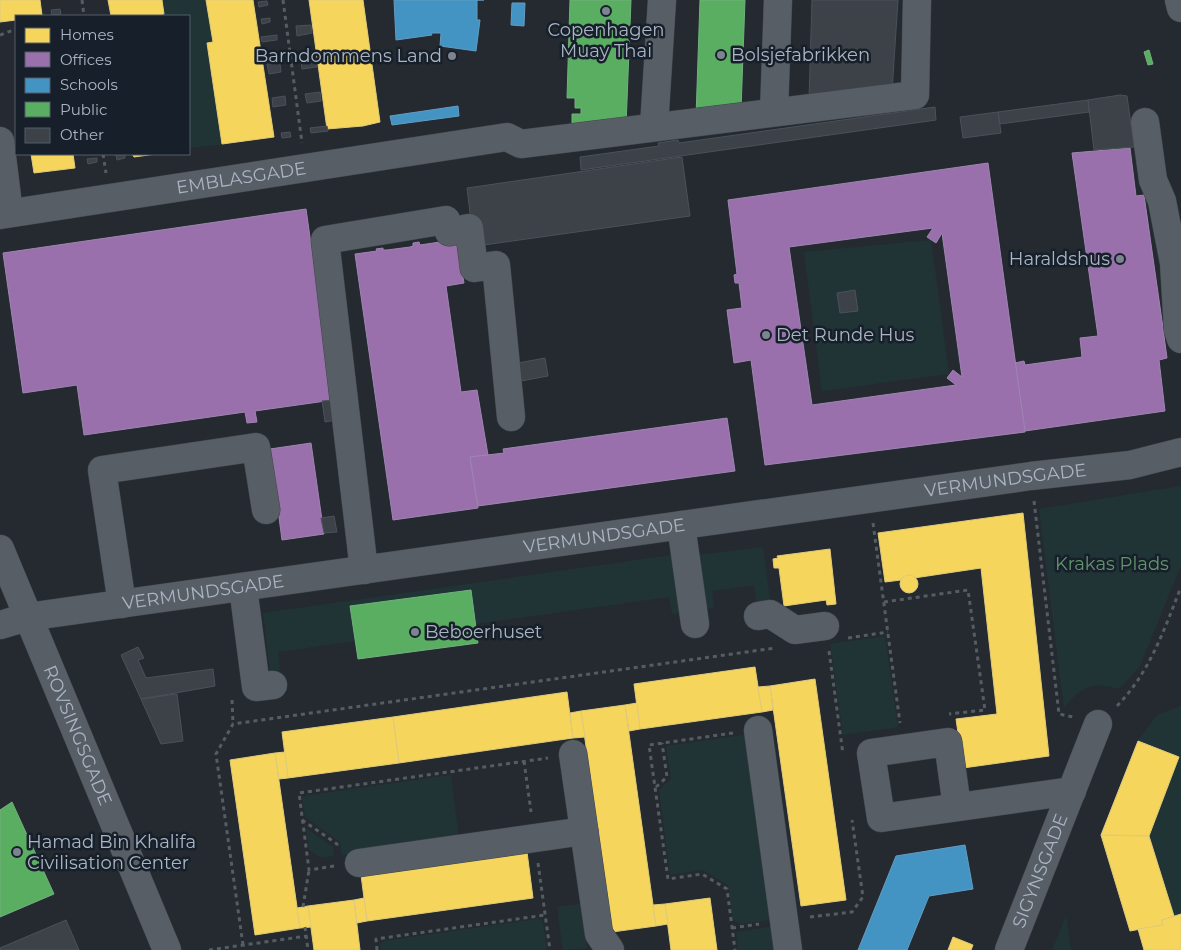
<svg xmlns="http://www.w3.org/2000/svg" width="1181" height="950" font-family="Montserrat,sans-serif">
<rect width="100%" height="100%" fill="#242a30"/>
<!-- green -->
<g fill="#203436">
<polygon points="162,0 206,0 213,42 207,44 222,143 227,144 189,148 189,16 158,16"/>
<polygon points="931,240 949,374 822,391 804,252"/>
<path d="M1181,486V565L1140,666L1119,689C1092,681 1081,686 1064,708L1039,509Z"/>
<polygon points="763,547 771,607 757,608 754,585 712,591 714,608 706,609 697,555"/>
<polygon points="672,555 679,613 672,614 669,597 475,624 471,590 460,591 467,644 367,658 360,605 350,607 355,641 278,652 280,670 270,672 263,613"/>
<polygon points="885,636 898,727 843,735 830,644"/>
<polygon points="1181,706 1181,914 1174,916 1149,836 1179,758 1138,741 1157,715"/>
<polygon points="751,734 777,919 740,924 733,920 728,885 703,870 670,875 659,790 671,779 666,746"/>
<polygon points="451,775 459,838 342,855 340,842 305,817 302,798 304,796"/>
<polygon points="306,828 333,847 334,856 321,858 309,850"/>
<polygon points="581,904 587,948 563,950 557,907"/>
<polygon points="1066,915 1071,950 1052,950"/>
<polygon points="538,919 543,922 547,950 381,950 380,945 384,941"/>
<polygon points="781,925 784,950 738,950 736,932"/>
</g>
<!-- homes -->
<g fill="#f6d55c" stroke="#dfcb7b">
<polygon points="0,0 40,0 42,15 16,16 16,20 0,22"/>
<polygon points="108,0 162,0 164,14 158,16 111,16"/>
<polygon points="206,0 253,0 274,137 222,144 207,43 213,42"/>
<polygon points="309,0 363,0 380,122 363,126 327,129"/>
<polygon points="31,154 73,154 75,168 34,173"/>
<polygon points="132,154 156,154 134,157"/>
<polygon points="1023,513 1049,756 963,768 956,719 997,714 981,568 914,578 909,575 901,580 885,582 878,533"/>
<polygon points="830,549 836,604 827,605 826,600 784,606 779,568 774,568 773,559 778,558 777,556"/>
<circle cx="909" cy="584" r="9"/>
<polygon points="755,667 762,712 640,729 634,684"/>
<polygon points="815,679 846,900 801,906 770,686"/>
<polygon points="770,686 773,710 762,712 758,687"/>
<polygon points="567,692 573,738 399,763 393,717"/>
<polygon points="637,703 640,729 629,731 625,705"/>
<polygon points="625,705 656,926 612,932 581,711"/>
<polygon points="581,711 585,737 573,738 570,713"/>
<polygon points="393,717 399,763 288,778 282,732"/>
<polygon points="1138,741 1179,757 1149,836 1101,835"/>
<polygon points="285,752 288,778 279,779 275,753"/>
<polygon points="275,753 300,928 255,935 230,760"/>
<polygon points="1101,835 1149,836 1174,916 1162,920 1163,925 1130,931"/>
<polygon points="527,852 533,898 367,921 361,875"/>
<polygon points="364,898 367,921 357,923 354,900"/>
<polygon points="710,898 717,950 671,950 665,904"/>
<polygon points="354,900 360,950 314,950 308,906"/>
<polygon points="665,904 668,924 656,926 653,905"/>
<polygon points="308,906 311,927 300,928 297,908"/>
<polygon points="1181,914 1181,950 1144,950 1138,929 1163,925 1162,920"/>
<polygon points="953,937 973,945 971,950 948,950"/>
</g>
<!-- offices -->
<g fill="#9970ab" stroke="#9e85b2" fill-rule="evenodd">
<polygon points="1130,148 1136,196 1144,195 1162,321 1167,358 1159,360 1165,411 1025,431 1015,363 1024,361 1025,365 1082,357 1080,338 1098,336 1072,153"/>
<path d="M988,163L1025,432L765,465L751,360L734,363L727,310L742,308L739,283H735L734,275L737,274L728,200ZM933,228L927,237L936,243L942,233L962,377L953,370L947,378L956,385L812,405L789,247Z"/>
<polygon points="306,209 333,400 255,411 257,422 247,423 245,412 84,435 77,385 23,393 3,253"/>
<polygon points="419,242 420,245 440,242 441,245 457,243 464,283 446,286 461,392 477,390 488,455 470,457 478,508 393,520 355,254 377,251 376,249 383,248 383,250 387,250 410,247 413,246 413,243"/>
<polygon points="727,418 735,471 478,506 470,457 504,453 503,449"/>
<polygon points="311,443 324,534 282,540 270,449"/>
</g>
<!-- schools -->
<g fill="#4393c3" stroke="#629dc3">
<polygon points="394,0 484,0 477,0 477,20 480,20 476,51 440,46 441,33 431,33 432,35 396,40"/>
<polygon points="512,3 525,3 524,26 511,25"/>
<polygon points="458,106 459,116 392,125 390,116"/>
<polygon points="965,845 973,889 929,896 907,950 858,950 896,856"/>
</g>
<!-- public -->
<g fill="#5aae61" stroke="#72b07f">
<polygon points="570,0 631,0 626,126 572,132 572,114 581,114 581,108 575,108 575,98 567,98"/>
<polygon points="700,0 745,0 741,110 696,117"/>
<polygon points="1149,50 1153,64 1148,65 1144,52"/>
<polygon points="471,590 478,643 358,659 350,606"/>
<polygon points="12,802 54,894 0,917 0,810"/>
</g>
<!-- building -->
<g fill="#3c4248" stroke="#4b5159">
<polygon points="812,0 898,0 892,92 809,99"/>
<polygon points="267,1 268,5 259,7 258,2"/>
<polygon points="60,9 61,14 52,15 51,10"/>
<polygon points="270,18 270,22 262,24 261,19"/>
<polygon points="311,25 312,33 297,36 296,26"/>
<polygon points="277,35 277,40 262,42 261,37"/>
<polygon points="315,58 317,67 302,69 301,60"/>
<polygon points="280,63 281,72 269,74 267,64"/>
<polygon points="320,92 321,101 307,103 305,94"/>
<polygon points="1120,95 1127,96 1134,147 1094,150 1088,100"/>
<polygon points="285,96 286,105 273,107 272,98"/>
<polygon points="1088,100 1089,112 1000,124 998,112"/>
<polygon points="935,107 936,120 581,170 580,157 659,146 658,143 678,140 679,143"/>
<polygon points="998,112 1001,133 963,138 960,117"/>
<polygon points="327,126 328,131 311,133 310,128"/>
<polygon points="290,132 291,137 282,138 281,133"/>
<polygon points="125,154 125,158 117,160 116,155"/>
<polygon points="682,157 690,216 484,245 471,221 467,188"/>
<polygon points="97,158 97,162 88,164 87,159"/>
<polygon points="855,290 858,311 840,313 837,293"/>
<polygon points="545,358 548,376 521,381 518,363"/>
<polygon points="333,400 336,420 325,422 322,401"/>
<polygon points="334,516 337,532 324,533 321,518"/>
<polygon points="138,647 144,658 138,660 146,678 213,669 215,686 141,699 121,655"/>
<polygon points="177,694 183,741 161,744 141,699"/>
<polygon points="66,920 79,950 0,950 0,948"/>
</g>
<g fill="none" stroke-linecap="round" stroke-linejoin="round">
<!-- minor casing -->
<g stroke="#41464b" stroke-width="29">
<g id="minor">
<polyline points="1179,0 1181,8"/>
<polyline points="774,112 778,0"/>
<polyline points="1145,122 1153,180 1162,201 1174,263 1178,330 1181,339"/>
<polyline points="654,127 662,0"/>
<polyline points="0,141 9,213"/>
<path id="s1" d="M0,215L507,137L521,144L915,95L917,0"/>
<polyline points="681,525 695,624"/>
<path id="s2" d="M0,549L167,950"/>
<polyline points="364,570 325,240 446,220 449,232 469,228 474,268 496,265 511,417"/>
<polyline points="243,587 256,687 273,685"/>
<polyline points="122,604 102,470 256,447 266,510"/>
<polyline points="758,616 770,614 795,630 825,626"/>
<path id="s3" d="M0,625L27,617L1031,476L1130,465L1181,452"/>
<polyline points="758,730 788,950"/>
<polyline points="573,754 599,934 610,950"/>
<polyline points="957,807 948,742 871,753 881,818 1072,791"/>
<polyline points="359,863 584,831"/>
<path id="s4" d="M1009,950L1098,724"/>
</g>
</g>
<!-- path -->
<g stroke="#555c62" stroke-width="3" stroke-dasharray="4 4" stroke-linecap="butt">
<polyline points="82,0 84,16"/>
<polyline points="283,0 302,143"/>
<polyline points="0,35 16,29"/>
<polyline points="103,154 106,173"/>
<polyline points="1034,501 1059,714 1073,717"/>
<polyline points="873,523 900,723"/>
<polyline points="884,602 968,590 985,710 949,714"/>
<polyline points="848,638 888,632"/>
<polyline points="829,651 843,754"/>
<polyline points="232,700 233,724"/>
<path d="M1117,706C1150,672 1164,630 1181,587"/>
<polyline points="733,733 649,745 668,879 702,874 727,889 735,950"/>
<polyline points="524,761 531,812"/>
<polyline points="656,787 667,777 662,743"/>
<polyline points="302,820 337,844 337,847"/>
<polyline points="538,863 550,950"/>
<polyline points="334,866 309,870 299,793 548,758"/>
<polyline points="303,907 309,870"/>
<polyline points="810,917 852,912 863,897 852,820"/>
<polyline points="305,927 308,950"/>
<polyline points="732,928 759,924"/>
<polyline points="243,945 216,754 233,724 775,648"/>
<polyline points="209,950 307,936"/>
<polyline points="377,950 376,939 545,915"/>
</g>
<!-- minor -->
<use href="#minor" stroke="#585e66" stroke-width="28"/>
</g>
<!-- markers -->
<g fill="#7b8490" stroke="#17202a" stroke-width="2">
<circle cx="606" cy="11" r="5"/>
<circle cx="721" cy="55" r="5"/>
<circle cx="452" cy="56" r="5"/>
<circle cx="1120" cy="259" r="5"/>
<circle cx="766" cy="335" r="5"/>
<circle cx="415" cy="632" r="5"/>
<circle cx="17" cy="852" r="5"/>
</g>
<g text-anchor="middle" stroke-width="5" stroke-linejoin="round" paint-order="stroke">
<!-- poi labels -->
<g font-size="18" fill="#aab5c4" stroke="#17202a" text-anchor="start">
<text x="606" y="36" text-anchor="middle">Copenhagen<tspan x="606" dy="21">Muay Thai</tspan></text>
<text x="731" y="61">Bolsjefabrikken</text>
<text x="442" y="62" text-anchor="end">Barndommens Land</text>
<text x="1110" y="265" text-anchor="end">Haraldshus</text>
<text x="776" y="341">Det Runde Hus</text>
<text x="425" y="638">Beboerhuset</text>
<text x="27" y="848">Hamad Bin Khalifa<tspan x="27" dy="21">Civilisation Center</tspan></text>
</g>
<!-- street labels -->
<g font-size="18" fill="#aab5c4" stroke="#17202a">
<text dy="6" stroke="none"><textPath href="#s1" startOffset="244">EMBLASGADE</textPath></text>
<text dy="6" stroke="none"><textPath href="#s3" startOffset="1016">VERMUNDSGADE</textPath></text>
<text dy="6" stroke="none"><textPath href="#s3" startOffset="611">VERMUNDSGADE</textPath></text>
<text dy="6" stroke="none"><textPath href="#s3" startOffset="206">VERMUNDSGADE</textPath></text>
<text dy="6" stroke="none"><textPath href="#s2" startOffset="202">ROVSINGSGADE</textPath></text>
<text dy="6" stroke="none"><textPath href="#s4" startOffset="85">SIGYNSGADE</textPath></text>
</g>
<!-- park labels -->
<g font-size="18" fill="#62956c" stroke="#17202a">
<text x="1112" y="570">Krakas Plads</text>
</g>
</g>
<!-- legend -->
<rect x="15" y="15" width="175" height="140" fill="#17202a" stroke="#525c68"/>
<rect x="25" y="28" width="25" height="15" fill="#f6d55c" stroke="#525c68"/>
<text x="60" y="40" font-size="15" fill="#aab5c4">Homes</text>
<rect x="25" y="52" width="25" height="15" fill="#9970ab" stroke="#525c68"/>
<text x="60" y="65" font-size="15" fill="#aab5c4">Offices</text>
<rect x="25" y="78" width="25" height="15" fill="#4393c3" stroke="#525c68"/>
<text x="60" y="90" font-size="15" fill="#aab5c4">Schools</text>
<rect x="25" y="102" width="25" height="15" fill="#5aae61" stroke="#525c68"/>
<text x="60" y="115" font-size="15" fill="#aab5c4">Public</text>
<rect x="25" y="128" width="25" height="15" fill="#3c4248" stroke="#525c68"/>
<text x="60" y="140" font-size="15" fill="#aab5c4">Other</text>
</svg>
